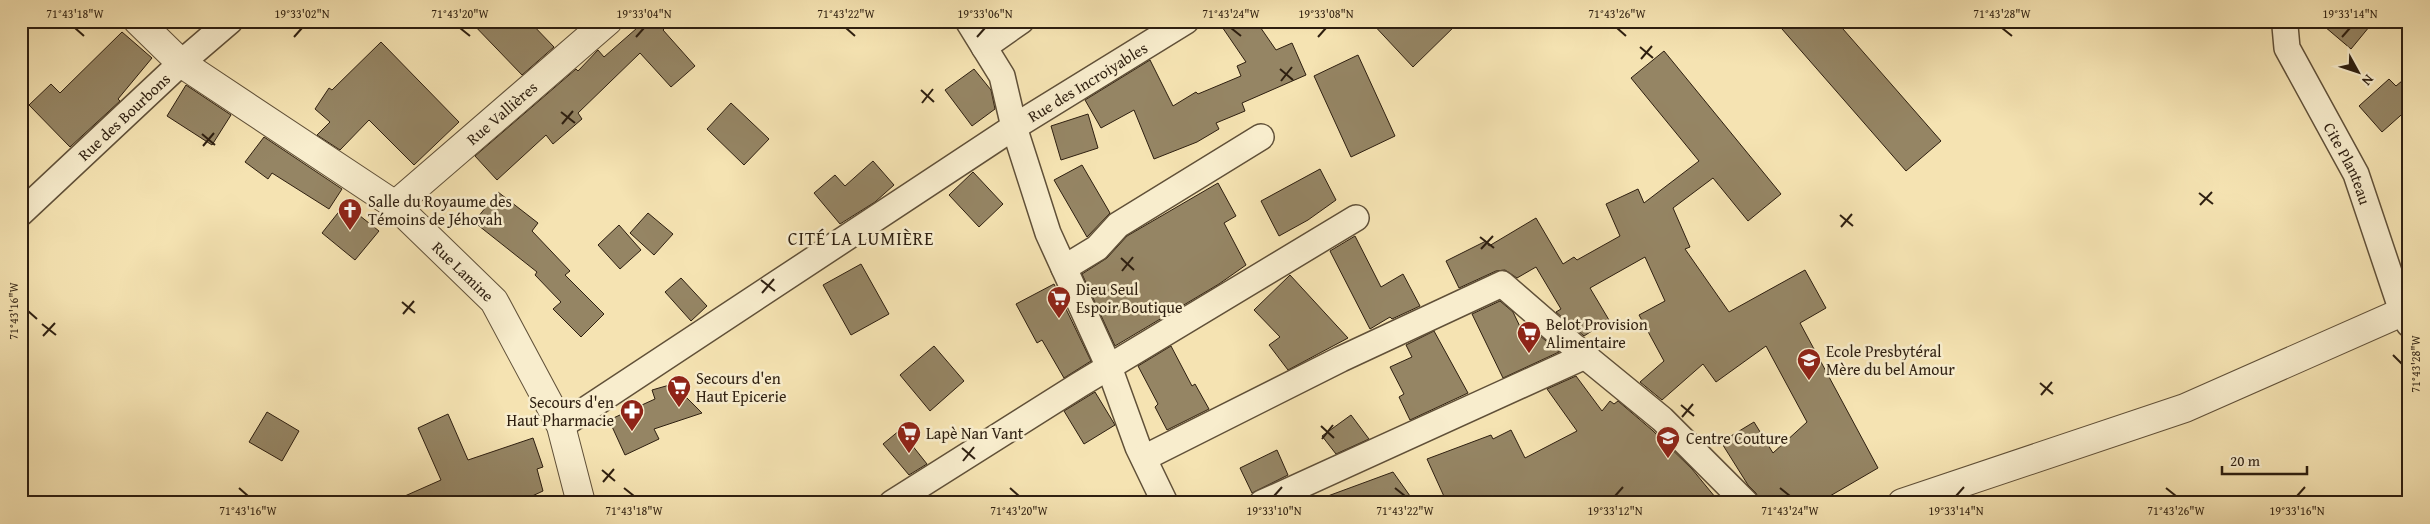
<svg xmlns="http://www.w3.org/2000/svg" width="2430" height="524" font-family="'Gentium Book Plus',serif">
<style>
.building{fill:#958564;stroke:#2e1f10}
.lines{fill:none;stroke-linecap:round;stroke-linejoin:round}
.minor-casing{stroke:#605038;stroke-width:28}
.tertiary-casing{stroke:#605038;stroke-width:30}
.minor{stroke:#f8edcd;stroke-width:25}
.tertiary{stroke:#f8edcd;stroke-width:28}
.ticks{fill:none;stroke:#2e1f10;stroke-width:2}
.labels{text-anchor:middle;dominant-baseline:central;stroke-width:5;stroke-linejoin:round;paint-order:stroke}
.street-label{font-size:16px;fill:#2e1f10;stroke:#f8edcd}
.poi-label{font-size:16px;fill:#2e1f10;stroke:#f8edcd;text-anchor:start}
.neighbourhood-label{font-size:18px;letter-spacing:1px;fill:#2e1f10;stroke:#f8edcd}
.neatline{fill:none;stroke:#2e1f10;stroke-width:2}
.ticks-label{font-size:12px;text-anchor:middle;fill:#2e1f10}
</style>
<rect width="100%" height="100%" fill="#f5e3b2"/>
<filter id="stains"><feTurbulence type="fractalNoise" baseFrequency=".004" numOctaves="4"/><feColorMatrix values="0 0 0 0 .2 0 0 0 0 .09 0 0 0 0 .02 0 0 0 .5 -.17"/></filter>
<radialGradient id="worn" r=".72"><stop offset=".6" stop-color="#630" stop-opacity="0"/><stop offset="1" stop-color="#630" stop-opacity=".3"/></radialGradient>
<g class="building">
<polygon points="470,21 529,21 554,47 522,75"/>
<polygon points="645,21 660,21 666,27 663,30 695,66 671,87 640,53 578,113 582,119 553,144 546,135 497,180 475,156 576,69 578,71 598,50 604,57"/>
<polygon points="1218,21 1256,21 1276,50 1292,43 1306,75 1242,103 1245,111 1216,123 1219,129 1197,142 1154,159 1134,110 1101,128 1085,100 1150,60 1173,106 1196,92 1198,94 1241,76 1237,66 1246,62"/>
<polygon points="1370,21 1460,21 1413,67"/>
<polygon points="1775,21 1836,21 1941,141 1906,171"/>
<polygon points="2318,21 2374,21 2351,49"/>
<polygon points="122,32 152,58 118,99 120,101 70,147 29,105 51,84 60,93"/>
<polygon points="381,42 459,122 414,165 369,120 340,150 317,135 330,122 315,109 329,88 332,90"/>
<polygon points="1664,51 1781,194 1748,221 1713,178 1673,208 1690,247 1685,249 1729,312 1805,270 1826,308 1800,323 1878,468 1818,503 1760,503 1756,493 1748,485 1721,442 1754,422 1773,453 1807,422 1766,346 1716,382 1703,364 1662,400 1640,382 1664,361 1639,315 1665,301 1645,257 1590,288 1609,320 1584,336 1556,312 1561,309 1536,267 1517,278 1505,270 1496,271 1459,288 1446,261 1486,241 1489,246 1536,218 1563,264 1574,257 1577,260 1620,236 1606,204 1638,189 1644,203 1699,161 1631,78"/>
<polygon points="1358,55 1395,136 1351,157 1314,76"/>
<polygon points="974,69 991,90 995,109 972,126 945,90"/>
<polygon points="2409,75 2409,108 2382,132 2359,106 2389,79 2396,86"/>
<polygon points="186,85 231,115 212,145 167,116"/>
<polygon points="731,103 769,139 744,165 707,129"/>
<polygon points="1088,114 1098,148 1061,160 1051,126"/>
<polygon points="264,137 342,189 329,209 272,173 268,179 245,162"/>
<polygon points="873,161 894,185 875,202 840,224 814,193 835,175 845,186"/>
<polygon points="1082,165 1110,213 1087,237 1054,180"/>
<polygon points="1320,169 1336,200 1308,220 1279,236 1261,201"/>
<polygon points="973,172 1003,204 979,227 949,195"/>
<polygon points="1218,183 1236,216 1224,223 1246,265 1219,284 1115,346 1082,274 1107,258 1127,236"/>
<polygon points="498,192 538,223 532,231 570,271 565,275 604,314 581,337 553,309 561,302 535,275 537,272 474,222"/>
<polygon points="345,204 379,231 355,260 322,233"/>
<polygon points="648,213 673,234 654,255 630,233"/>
<polygon points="619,225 641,250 620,269 598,245"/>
<polygon points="1355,236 1381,287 1403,274 1420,306 1392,319 1390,317 1370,329 1330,251"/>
<polygon points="861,264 889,314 851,335 823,285"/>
<polygon points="1290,275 1348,338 1288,370 1269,345 1280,337 1254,310"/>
<polygon points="681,278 707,306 691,321 665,292"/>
<polygon points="1054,284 1091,361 1064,378 1042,340 1037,343 1016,304"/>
<polygon points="1500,301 1513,312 1524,335 1532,329 1559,352 1503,378 1472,314"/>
<polygon points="1434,331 1468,393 1410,420 1399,397 1404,394 1390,367 1412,357 1406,345"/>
<polygon points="934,346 964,381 930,411 900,375"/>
<polygon points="1171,346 1192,386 1195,384 1209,409 1167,430 1155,407 1158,404 1138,366"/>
<polygon points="1576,376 1602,411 1610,401 1614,404 1618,401 1652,430 1692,469 1720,503 1447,503 1427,459 1491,435 1493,439 1511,430 1525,458 1577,431 1547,389"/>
<polygon points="673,384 702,413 654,429 659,439 625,455 609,420 655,399 652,390"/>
<polygon points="1095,392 1115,425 1084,444 1064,411"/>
<polygon points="267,412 299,431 282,461 249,442"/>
<polygon points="448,414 468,460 533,438 543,467 537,469 543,491 517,503 389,503 441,480 418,428"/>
<polygon points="1351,415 1369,439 1336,454 1322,436"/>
<polygon points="900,430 927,464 909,475 883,444"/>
<polygon points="1277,450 1288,475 1252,493 1240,468"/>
<polygon points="1393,472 1415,503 1317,503 1317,500"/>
</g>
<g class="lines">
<g class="minor-casing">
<g id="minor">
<polyline points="968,21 1002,76 1014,127 1048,233 1109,367 1138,447 1165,503"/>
<path id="s1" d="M2287 21 2285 26 2287 48 2356 174 2402 311 2409 324"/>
<polyline points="984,47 1021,21"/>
<path id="s2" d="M21 213 181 63 230 21"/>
<polyline points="1064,268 1097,248 1118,225 1261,137"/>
<path id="s3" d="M561 426 1014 127 1186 21"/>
<polyline points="1144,458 1341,359 1502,284 1585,356 1662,419 1746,503"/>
<polyline points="892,503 1079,385 1356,218"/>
<polyline points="1262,503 1585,356"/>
</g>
</g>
<g class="tertiary-casing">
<g id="tertiary">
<path id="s4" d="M138 21 181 63 395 205 494 301 561 426 581 503"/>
<path id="s5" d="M395 205 608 21"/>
<polyline points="1902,503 2185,408 2409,309"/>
</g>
</g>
<use href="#minor" class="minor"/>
<use href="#tertiary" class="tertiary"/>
</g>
<path class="ticks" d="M75 28 84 36M460 28 470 36M846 28 855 36M1231 28 1241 36M1617 28 1626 36M2002 28 2012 36M294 37 302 28M636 37 644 28M977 37 985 28M1318 37 1326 28M2342 37 2350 28M1640 47 1653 58M1641 59 1652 46M1280 69 1293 80M1281 81 1292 67M921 90 934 102M922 103 933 89M561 112 575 123M562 124 573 111M202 134 215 145M203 146 214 133M2199 193 2213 204M2200 205 2212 192M1840 215 1853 226M1841 227 1852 214M1480 237 1494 248M1481 249 1493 236M1121 258 1134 270M1122 271 1133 257M761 280 775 291M762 293 774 279M402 302 415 313M28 311 37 319M403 314 414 301M42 324 56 335M43 336 55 323M2393 355 2402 364M2040 383 2053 394M2041 395 2052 382M1681 405 1694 416M1682 417 1693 404M1321 426 1334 438M1322 439 1333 425M962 448 975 459M963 461 974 447M602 470 615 481M603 482 614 469M239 488 248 496M624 488 634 496M1010 488 1019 496M1395 488 1405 496M1780 488 1790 496M2166 488 2176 496M1274 496 1282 487M1615 496 1623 487M1956 496 1964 487M2297 496 2305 487"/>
<defs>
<g id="church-pin" transform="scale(1.25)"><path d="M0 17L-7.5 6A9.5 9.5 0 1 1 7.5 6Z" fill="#8f2418" stroke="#f8edcd"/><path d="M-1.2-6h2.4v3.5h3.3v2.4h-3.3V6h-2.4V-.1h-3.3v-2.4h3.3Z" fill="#fff"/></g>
<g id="supermarket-pin" transform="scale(1.25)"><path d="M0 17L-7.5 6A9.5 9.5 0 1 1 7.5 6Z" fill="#8f2418" stroke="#f8edcd"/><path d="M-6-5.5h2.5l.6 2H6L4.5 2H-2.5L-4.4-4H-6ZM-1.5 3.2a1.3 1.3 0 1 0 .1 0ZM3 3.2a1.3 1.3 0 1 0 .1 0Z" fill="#fff"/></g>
<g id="school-pin" transform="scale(1.25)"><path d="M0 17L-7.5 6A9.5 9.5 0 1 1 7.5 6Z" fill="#8f2418" stroke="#f8edcd"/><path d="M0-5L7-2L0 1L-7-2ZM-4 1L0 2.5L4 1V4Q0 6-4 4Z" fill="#fff"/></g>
<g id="pharmacy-pin" transform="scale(1.25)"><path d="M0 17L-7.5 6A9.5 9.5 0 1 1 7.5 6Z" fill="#8f2418" stroke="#f8edcd"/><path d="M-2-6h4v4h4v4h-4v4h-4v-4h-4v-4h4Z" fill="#fff"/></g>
<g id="university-pin" transform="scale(1.25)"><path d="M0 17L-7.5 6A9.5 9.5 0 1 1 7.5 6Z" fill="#8f2418" stroke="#f8edcd"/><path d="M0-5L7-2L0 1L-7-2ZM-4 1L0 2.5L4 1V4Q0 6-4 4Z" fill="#fff"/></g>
</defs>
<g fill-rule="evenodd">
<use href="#church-pin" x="350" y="210"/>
<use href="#supermarket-pin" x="1059" y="298"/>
<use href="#supermarket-pin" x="1529" y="333"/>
<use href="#school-pin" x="1809" y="360"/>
<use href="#supermarket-pin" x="679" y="387"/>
<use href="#pharmacy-pin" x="632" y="411"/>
<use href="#supermarket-pin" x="909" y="433"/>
<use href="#university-pin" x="1668" y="438"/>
</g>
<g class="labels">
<g class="street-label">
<text stroke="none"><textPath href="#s3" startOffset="629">Rue des Incroiyables</textPath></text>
<text stroke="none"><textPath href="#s5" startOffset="141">Rue Vallières</textPath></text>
<text stroke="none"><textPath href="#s2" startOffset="141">Rue des Bourbons</textPath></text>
<text stroke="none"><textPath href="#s1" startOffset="158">Cite Planteau</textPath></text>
<text stroke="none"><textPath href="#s4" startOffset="412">Rue Lamine</textPath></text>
</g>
<g class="poi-label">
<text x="368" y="201">Salle du Royaume des<tspan x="368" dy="18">Témoins de Jéhovah</tspan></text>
<text x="1076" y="289">Dieu Seul<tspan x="1076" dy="18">Espoir Boutique</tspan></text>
<text x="1546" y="324">Belot Provision<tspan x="1546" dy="18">Alimentaire</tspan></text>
<text x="1826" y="351">Ecole Presbytéral<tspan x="1826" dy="18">Mère du bel Amour</tspan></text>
<text x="696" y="378">Secours d'en<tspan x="696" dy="18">Haut Epicerie</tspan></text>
<text x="614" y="402" text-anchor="end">Secours d'en<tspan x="614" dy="18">Haut Pharmacie</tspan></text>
<text x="926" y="433">Lapè Nan Vant</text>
<text x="1686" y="438">Centre Couture</text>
</g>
<g class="neighbourhood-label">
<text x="861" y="238">CITÉ LA LUMIÈRE</text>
</g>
</g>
<rect width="2430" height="524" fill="none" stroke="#f5e3b2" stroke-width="55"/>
<g transform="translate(2358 72) rotate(130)" stroke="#f8edcd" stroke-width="4" paint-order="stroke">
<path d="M0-4L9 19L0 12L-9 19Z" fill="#2e1f10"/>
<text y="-8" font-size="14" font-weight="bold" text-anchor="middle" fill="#2e1f10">N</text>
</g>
<path d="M2222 466v8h85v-8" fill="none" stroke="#2e1f10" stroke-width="2.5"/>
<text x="2230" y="466" font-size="15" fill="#2e1f10" stroke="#f8edcd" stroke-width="4" paint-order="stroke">20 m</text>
<rect x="28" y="28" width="2374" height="468" class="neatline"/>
<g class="ticks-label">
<text x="75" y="18">71°43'18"W</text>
<text x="302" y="18">19°33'02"N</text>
<text x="460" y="18">71°43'20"W</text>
<text x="644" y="18">19°33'04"N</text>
<text x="846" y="18">71°43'22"W</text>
<text x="985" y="18">19°33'06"N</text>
<text x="1231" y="18">71°43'24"W</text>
<text x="1326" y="18">19°33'08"N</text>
<text x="1617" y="18">71°43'26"W</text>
<text x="2002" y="18">71°43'28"W</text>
<text x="2350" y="18">19°33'14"N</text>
<text transform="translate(14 311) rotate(-90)" y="4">71°43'16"W</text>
<text transform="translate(2416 364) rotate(-90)" y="4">71°43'28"W</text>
<text x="248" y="515">71°43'16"W</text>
<text x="634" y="515">71°43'18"W</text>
<text x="1019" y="515">71°43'20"W</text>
<text x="1274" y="515">19°33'10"N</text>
<text x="1405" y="515">71°43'22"W</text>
<text x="1615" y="515">19°33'12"N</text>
<text x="1790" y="515">71°43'24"W</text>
<text x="1956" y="515">19°33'14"N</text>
<text x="2176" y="515">71°43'26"W</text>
<text x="2297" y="515">19°33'16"N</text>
</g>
<rect width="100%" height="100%" filter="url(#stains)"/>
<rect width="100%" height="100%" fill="url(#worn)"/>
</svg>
